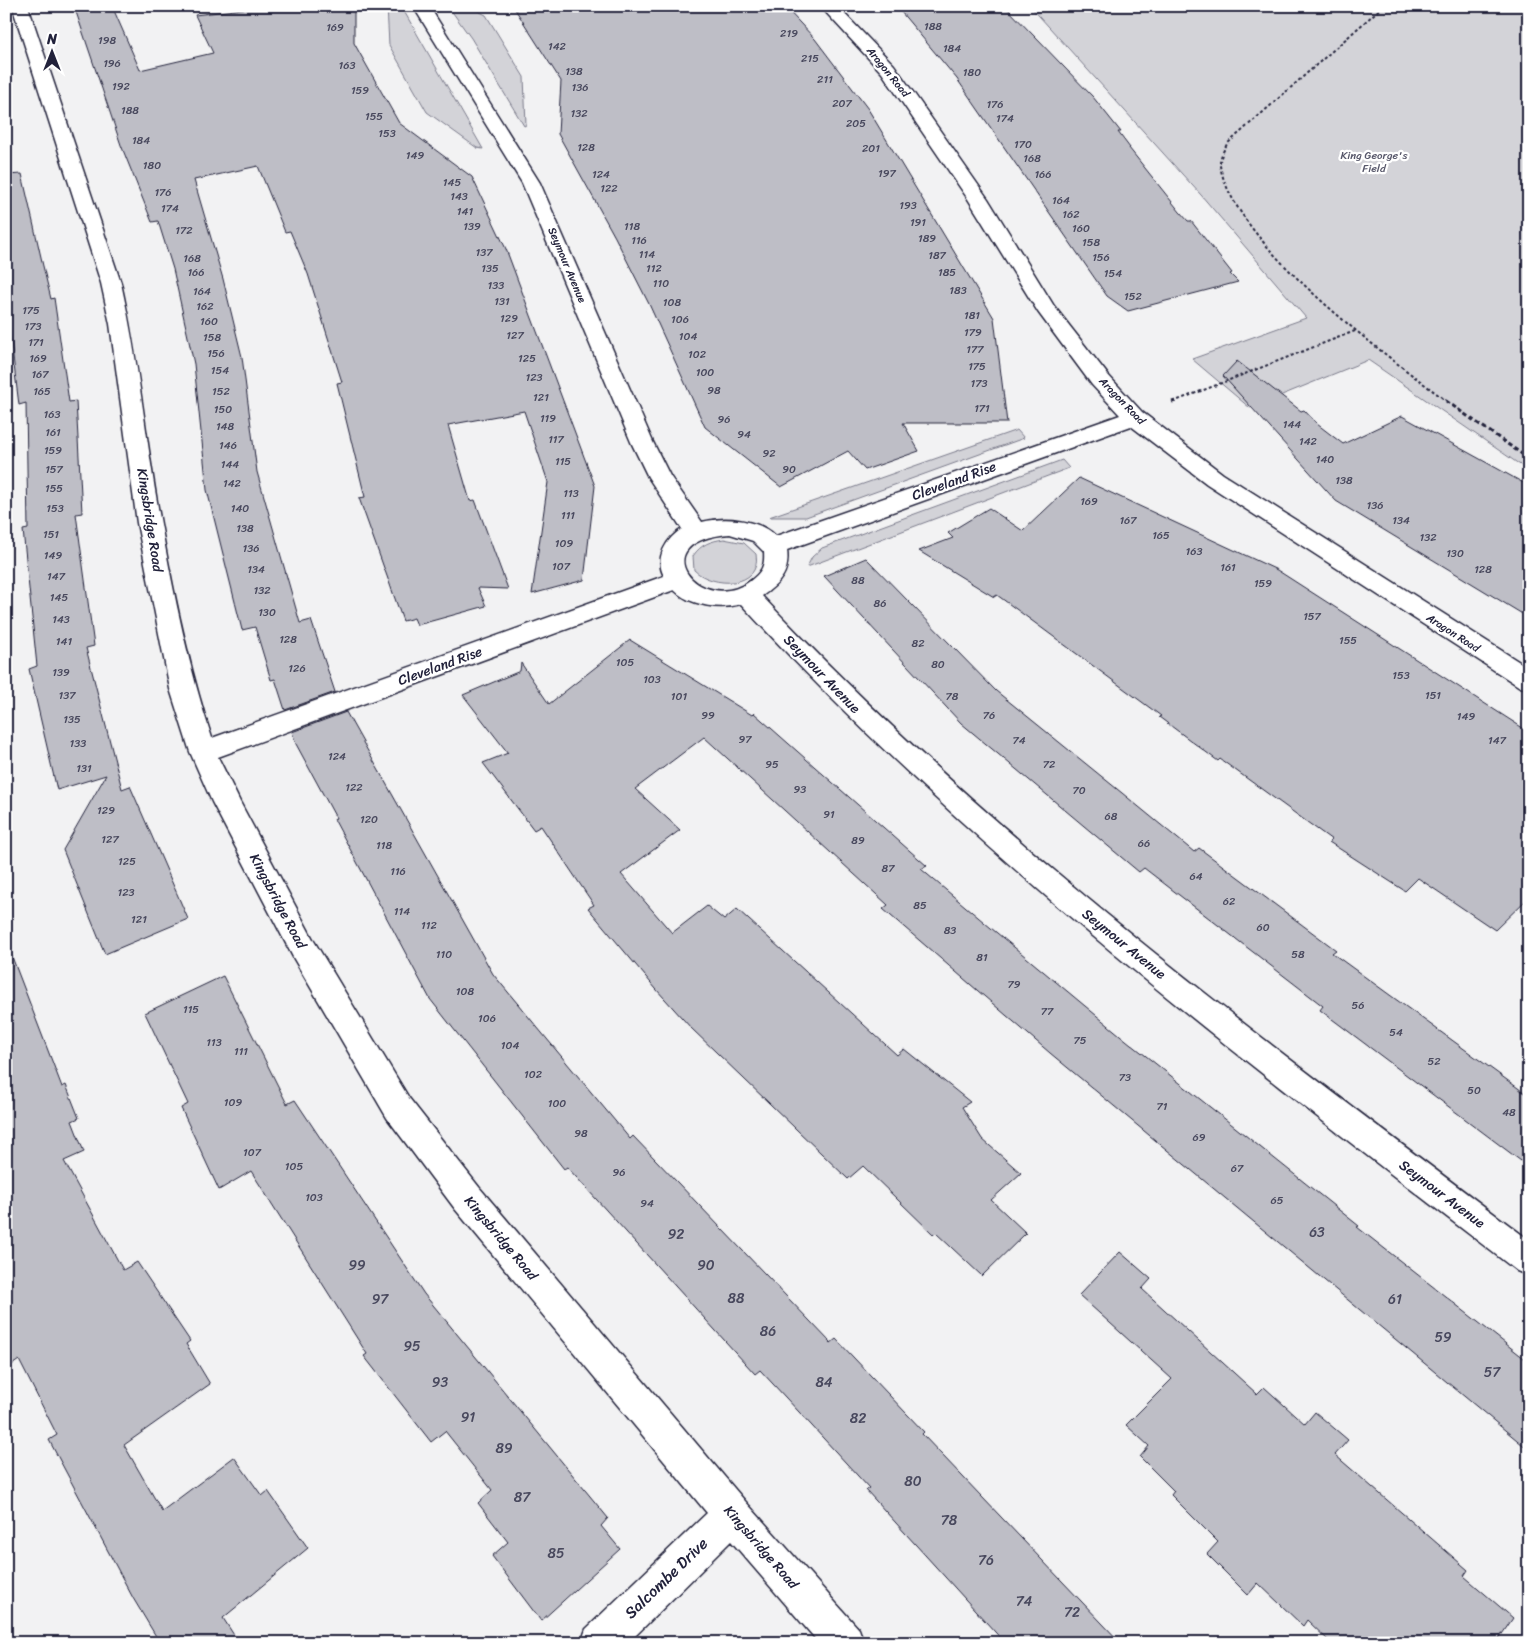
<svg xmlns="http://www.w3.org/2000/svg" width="1535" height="1649" font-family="Sriracha,sans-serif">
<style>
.green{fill:#d3d3d8;stroke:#7a7a8a}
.building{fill:#bebec6;stroke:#22223b}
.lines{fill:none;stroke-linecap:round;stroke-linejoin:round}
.street-casing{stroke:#22223b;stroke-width:3}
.path-far1{stroke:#22223b;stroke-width:2;stroke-dasharray:3 2.5;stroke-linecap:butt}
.path{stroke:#22223b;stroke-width:3;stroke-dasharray:4.5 3;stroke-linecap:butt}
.street{fill:#fff;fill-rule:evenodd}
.labels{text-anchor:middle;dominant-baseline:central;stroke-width:4.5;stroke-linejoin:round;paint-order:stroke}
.number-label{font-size:11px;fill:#49495e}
.far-street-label{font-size:11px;fill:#22223b;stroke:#fff}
.far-park-label{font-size:11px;fill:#57576a;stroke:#fff}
.street-label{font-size:14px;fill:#22223b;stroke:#fff}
.near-number-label{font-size:14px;fill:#49495e}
.near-street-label{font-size:16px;fill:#22223b;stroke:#fff}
</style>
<rect width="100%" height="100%" fill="#f2f2f3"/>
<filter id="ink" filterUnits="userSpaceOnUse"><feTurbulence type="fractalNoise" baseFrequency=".02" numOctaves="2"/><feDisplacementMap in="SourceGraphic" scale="10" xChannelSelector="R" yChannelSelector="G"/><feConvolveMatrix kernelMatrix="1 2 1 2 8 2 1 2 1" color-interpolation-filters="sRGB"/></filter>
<g filter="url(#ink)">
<g class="green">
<polygon points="387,6 401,6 483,149 477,148 427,112 389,45"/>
<polygon points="448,6 468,6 486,15 524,77 526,125 524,126 471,38"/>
<polygon points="1030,6 1529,6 1529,471 1368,360 1250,408 1192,359 1306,318 1201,195"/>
<polygon points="1017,430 1024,438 806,517 769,517"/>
<polygon points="1062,460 1069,468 807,567 812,557 822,548"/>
<path d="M724 539 744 543 756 554C762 589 712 588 694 570L693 556C701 544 711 541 724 539Z"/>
</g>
<g class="building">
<polygon points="74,6 112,6 140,70 213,53 195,15 266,6 354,6 354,43 399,123 472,177 506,249 595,486 584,580 532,594 548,482 524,411 448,425 470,501 475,500 508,589 478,588 486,606 417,625 414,618 403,621 359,498 365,497 337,383 342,382 308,274 290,231 285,232 258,166 194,180 223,279 242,357 257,472 300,623 311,620 335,692 285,710 275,679 271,680 255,627 242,630 207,490 194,364 173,269 158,221 152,222 121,145"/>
<polygon points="513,6 784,6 815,39 868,109 994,318 1007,423 903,423 919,451 865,470 848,451 781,487 705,427 649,304 615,237 558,134 561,81"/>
<polygon points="896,6 1005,6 1093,97 1121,132 1118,132 1130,148 1129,148 1180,212 1188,221 1191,221 1232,273 1230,274 1238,282 1128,311 1107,296 957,79"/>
<polygon points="22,174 43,266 51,299 54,298 69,402 76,401 82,513 76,514 94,646 86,648 122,789 130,786 188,919 105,954 63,850 106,775 57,790 29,669 37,666 23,530 28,529 26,403 19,405 6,301 6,175"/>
<polygon points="1237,361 1301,411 1304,410 1317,424 1343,444 1402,416 1529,486 1529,618 1336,501 1223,376"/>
<polygon points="1079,478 1277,570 1529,732 1529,897 1495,930 1418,878 1405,891 1329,842 1332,840 1220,759 1218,761 1159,717 1161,716 997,595 994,597 919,551 953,538 948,533 989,508 1023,531"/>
<polygon points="866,558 996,691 1122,793 1194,852 1199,848 1336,950 1332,953 1529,1096 1529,1167 1320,1010 1323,1006 1144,868 1139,872 961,723 824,576"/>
<polygon points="630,640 752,715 754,713 927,866 921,869 991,928 1126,1040 1359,1226 1357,1227 1529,1362 1529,1450 1050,1053 883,909 888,905 704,737 635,789 680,830 621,874 672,933 707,906 724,920 737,909 897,1055 904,1049 970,1102 962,1107 982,1139 1021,1173 991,1200 1026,1233 982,1276 936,1233 934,1235 863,1166 848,1179 691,1028 656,989 588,908 594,905 541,826 534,830 483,763 508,753 463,695 520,671 521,663 549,704"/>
<polygon points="346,712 493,974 630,1139 633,1136 831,1343 836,1339 924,1432 922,1434 1121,1643 1005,1643 866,1490 869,1488 812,1426 760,1370 755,1374 567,1167 564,1169 430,999 334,819 336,818 296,744 292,732"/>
<polygon points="9,949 62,1087 66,1085 79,1118 72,1121 84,1152 64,1161 123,1270 137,1262 190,1341 186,1344 210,1384 124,1445 162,1511 234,1457 262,1496 268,1491 308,1548 223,1618 239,1643 160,1643 133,1598 49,1440 57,1435 19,1360 6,1369 6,950"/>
<polygon points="223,976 287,1104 295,1100 424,1294 608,1518 601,1526 620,1549 541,1621 492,1556 508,1542 478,1503 492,1490 445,1431 431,1442 364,1356 367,1354 251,1171 219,1190 181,1108 188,1104 145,1013"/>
<polygon points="1120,1252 1151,1279 1142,1289 1257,1394 1264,1387 1305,1424 1315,1412 1348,1440 1335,1455 1468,1570 1464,1576 1513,1618 1496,1643 1331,1643 1307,1620 1303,1626 1258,1583 1248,1595 1207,1554 1218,1542 1171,1495 1174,1491 1140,1457 1149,1446 1126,1425 1172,1379 1079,1295"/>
</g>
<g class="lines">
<g class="street-casing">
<path id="street" d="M12 6H28L121 283C139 362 146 444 161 524 174 596 189 669 212 738L664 576C654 558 667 538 682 529L648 477 631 442 522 183 413 6H429L540 183 653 442 670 476 702 522C725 516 758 519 776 536L1120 415 1092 385 1038 312 968 199 882 73 820 6H837L894 65 988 199 1054 306 1108 375 1142 412 1223 474 1529 668V689L1520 687 1207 484 1131 426 787 550C790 573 780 583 762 596 991 840 1262 1039 1529 1240V1276L1517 1271C1247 1063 972 856 741 604 720 610 690 606 674 590L218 757 240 802 314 941 409 1098 479 1187 745 1501 859 1629 864 1643H819L731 1541 628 1643H581L586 1629 707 1513 455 1209 387 1118 294 959 212 802 190 752 170 689 137 523 110 324 101 283ZM730 534 753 541 764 552C765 566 762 572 750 581 701 617 639 541 730 534Z"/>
</g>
<g class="path-far1">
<path d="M1383 6 1227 144C1224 150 1219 158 1220 166 1236 246 1383 353 1448 402"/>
<polyline points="1173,402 1355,331"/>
</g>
<g class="path">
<polyline points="1446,401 1529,459"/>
<polyline points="1172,402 1176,401"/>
</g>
<use href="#street" class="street"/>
</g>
</g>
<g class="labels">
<g class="number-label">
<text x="933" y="26">188</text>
<text x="335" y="27">169</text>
<text x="789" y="33">219</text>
<text x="107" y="40">198</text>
<text x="557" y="46">142</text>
<text x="952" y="48">184</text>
<text x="810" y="58">215</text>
<text x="112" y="63">196</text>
<text x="347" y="65">163</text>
<text x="574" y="71">138</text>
<text x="972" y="72">180</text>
<text x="825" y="79">211</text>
<text x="121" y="86">192</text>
<text x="580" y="87">136</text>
<text x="360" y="90">159</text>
<text x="842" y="103">207</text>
<text x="995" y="104">176</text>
<text x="130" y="110">188</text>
<text x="579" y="113">132</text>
<text x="374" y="116">155</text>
<text x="1005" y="118">174</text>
<text x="856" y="123">205</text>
<text x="387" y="133">153</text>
<text x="141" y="140">184</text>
<text x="1023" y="144">170</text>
<text x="586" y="147">128</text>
<text x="871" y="148">201</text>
<text x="415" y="155">149</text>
<text x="1032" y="158">168</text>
<text x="152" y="165">180</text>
<text x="887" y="173">197</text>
<text x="601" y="174">124</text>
<text x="1043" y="174">166</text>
<text x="452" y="182">145</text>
<text x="609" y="188">122</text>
<text x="163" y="192">176</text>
<text x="459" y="196">143</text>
<text x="1061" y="200">164</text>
<text x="908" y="205">193</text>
<text x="170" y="208">174</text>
<text x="465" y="211">141</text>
<text x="1071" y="214">162</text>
<text x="918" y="222">191</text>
<text x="472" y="226">139</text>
<text x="632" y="226">118</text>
<text x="1081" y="228">160</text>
<text x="184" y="230">172</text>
<text x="927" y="238">189</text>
<text x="639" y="240">116</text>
<text x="1091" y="242">158</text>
<text x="484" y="252">137</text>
<text x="647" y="254">114</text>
<text x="937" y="255">187</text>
<text x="1101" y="257">156</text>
<text x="192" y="258">168</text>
<text x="490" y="268">135</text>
<text x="654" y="268">112</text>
<text x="196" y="272">166</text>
<text x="947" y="272">185</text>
<text x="1113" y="273">154</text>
<text x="661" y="283">110</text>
<text x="496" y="285">133</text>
<text x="958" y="290">183</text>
<text x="202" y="291">164</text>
<text x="1133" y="296">152</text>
<text x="502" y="301">131</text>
<text x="672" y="302">108</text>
<text x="205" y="306">162</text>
<text x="31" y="310">175</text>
<text x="972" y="315">181</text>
<text x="509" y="318">129</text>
<text x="680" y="319">106</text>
<text x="209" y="321">160</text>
<text x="33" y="326">173</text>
<text x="973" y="332">179</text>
<text x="515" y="335">127</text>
<text x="688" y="336">104</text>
<text x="212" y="337">158</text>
<text x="36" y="342">171</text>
<text x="975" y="349">177</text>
<text x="216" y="353">156</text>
<text x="697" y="354">102</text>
<text x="38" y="358">169</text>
<text x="527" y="358">125</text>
<text x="977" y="366">175</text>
<text x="220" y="370">154</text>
<text x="705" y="372">100</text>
<text x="40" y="374">167</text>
<text x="534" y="377">123</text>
<text x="979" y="383">173</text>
<text x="714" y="390">98</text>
<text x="42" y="391">165</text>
<text x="221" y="391">152</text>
<text x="541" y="397">121</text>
<text x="982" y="408">171</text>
<text x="223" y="409">150</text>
<text x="52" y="414">163</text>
<text x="548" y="418">119</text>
<text x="724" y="419">96</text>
<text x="1292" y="424">144</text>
<text x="225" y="426">148</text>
<text x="53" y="432">161</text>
<text x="744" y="434">94</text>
<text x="556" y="439">117</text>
<text x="1308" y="441">142</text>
<text x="228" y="445">146</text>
<text x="53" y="450">159</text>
<text x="769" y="453">92</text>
<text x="1325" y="459">140</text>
<text x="563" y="461">115</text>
<text x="230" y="464">144</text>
<text x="54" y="469">157</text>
<text x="789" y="469">90</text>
<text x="1344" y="480">138</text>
<text x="232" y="483">142</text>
<text x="54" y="488">155</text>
<text x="571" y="493">113</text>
<text x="1089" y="501">169</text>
<text x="1375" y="505">136</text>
<text x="55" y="508">153</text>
<text x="240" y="508">140</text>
<text x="568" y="515">111</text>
<text x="1128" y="520">167</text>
<text x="1401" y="520">134</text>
<text x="245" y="528">138</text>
<text x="51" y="534">151</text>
<text x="1161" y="535">165</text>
<text x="1428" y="537">132</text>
<text x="564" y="543">109</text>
<text x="251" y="548">136</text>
<text x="1194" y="551">163</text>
<text x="1455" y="553">130</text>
<text x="53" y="555">149</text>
<text x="561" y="566">107</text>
<text x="1228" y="567">161</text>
<text x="256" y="569">134</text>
<text x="1483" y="569">128</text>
<text x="56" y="576">147</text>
<text x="858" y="580">88</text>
<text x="1263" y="583">159</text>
<text x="262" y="590">132</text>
<text x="59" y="597">145</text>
<text x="880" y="603">86</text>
<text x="267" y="612">130</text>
<text x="1312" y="616">157</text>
<text x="61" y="619">143</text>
<text x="288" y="639">128</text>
<text x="1348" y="640">155</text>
<text x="64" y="641">141</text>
<text x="918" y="643">82</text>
<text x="625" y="662">105</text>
<text x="938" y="664">80</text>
<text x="297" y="668">126</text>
<text x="61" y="672">139</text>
<text x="1401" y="675">153</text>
<text x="652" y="679">103</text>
<text x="67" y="695">137</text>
<text x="1433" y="695">151</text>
<text x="679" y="696">101</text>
<text x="952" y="696">78</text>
<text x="708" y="715">99</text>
<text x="989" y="715">76</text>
<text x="1466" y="716">149</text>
<text x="72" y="719">135</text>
<text x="745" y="739">97</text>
<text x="1019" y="740">74</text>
<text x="1497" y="740">147</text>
<text x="78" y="743">133</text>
<text x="337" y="756">124</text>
<text x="772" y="764">95</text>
<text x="1049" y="764">72</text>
<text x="84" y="768">131</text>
<text x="354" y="787">122</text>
<text x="800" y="789">93</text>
<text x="1079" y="790">70</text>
<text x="106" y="810">129</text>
<text x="829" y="814">91</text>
<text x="1111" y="816">68</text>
<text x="369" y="819">120</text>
<text x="110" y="839">127</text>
<text x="858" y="840">89</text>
<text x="1144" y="843">66</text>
<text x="384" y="845">118</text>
<text x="127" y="861">125</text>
<text x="888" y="868">87</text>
<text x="398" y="871">116</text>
<text x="1196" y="876">64</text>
<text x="126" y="892">123</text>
<text x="1229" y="901">62</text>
<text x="920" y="905">85</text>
<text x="402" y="911">114</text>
<text x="139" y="919">121</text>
<text x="429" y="925">112</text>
<text x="1263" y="927">60</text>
<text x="950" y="930">83</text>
<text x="444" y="954">110</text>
<text x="1298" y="954">58</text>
<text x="982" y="957">81</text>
<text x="1014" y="984">79</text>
<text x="465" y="991">108</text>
<text x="1358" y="1005">56</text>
<text x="191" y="1009">115</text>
<text x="1047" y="1011">77</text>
<text x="487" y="1018">106</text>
<text x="1396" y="1032">54</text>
<text x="1080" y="1040">75</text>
<text x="214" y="1042">113</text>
<text x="510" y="1045">104</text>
<text x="241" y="1051">111</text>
<text x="1434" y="1061">52</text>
<text x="533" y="1074">102</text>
<text x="1125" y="1077">73</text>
<text x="1474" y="1090">50</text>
<text x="233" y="1102">109</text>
<text x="557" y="1103">100</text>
<text x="1162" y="1106">71</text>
<text x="1509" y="1112">48</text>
<text x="581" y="1133">98</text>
<text x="1199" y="1137">69</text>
<text x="252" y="1152">107</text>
<text x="294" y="1166">105</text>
<text x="1237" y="1168">67</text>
<text x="619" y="1172">96</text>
<text x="314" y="1197">103</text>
<text x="1277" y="1200">65</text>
<text x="647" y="1203">94</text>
</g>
<g class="far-street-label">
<text transform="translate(888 72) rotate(51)">Aragon Road</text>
<text transform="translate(567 265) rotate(67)">Seymour Avenue</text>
<text transform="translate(1122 401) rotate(46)">Aragon Road</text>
<text transform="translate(1453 633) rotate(33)">Aragon Road</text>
</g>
<g class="far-park-label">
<text x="1374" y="155">King George's<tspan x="1374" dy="13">Field</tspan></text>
</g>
<g class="street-label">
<text transform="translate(954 481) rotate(-20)">Cleveland Rise</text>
<text transform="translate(150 520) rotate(81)">Kingsbridge Road</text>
<text transform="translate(440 666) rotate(-20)">Cleveland Rise</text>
<text transform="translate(822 674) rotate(46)">Seymour Avenue</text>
<text transform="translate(278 901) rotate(62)">Kingsbridge Road</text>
<text transform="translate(1124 944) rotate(39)">Seymour Avenue</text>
<text transform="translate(1442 1194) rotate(37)">Seymour Avenue</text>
<text transform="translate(501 1238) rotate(50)">Kingsbridge Road</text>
<text transform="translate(761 1547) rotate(49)">Kingsbridge Road</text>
</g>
<g class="near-number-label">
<text x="1317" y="1232">63</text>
<text x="676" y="1234">92</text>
<text x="357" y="1265">99</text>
<text x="706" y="1265">90</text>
<text x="736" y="1298">88</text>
<text x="380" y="1299">97</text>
<text x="1395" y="1299">61</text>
<text x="768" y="1331">86</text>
<text x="1443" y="1337">59</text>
<text x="412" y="1346">95</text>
<text x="1492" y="1372">57</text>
<text x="440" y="1382">93</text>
<text x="824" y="1382">84</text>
<text x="468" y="1417">91</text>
<text x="858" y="1418">82</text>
<text x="504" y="1448">89</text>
<text x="913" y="1481">80</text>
<text x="522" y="1497">87</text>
<text x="949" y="1520">78</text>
<text x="556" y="1553">85</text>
<text x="986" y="1560">76</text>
<text x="1024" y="1601">74</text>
<text x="1072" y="1612">72</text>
</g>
<g class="near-street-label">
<text transform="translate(666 1578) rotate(-44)">Salcombe Drive</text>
</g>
</g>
<rect width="1535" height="1649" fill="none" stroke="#fff" stroke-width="25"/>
<rect x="12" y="12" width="1510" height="1624" fill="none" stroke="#22223b" stroke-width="2" filter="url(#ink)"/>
<g transform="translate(52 52)" stroke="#ffffff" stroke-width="4" paint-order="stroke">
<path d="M0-4L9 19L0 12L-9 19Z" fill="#22223b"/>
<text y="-8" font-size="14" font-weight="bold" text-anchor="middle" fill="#22223b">N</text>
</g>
</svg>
